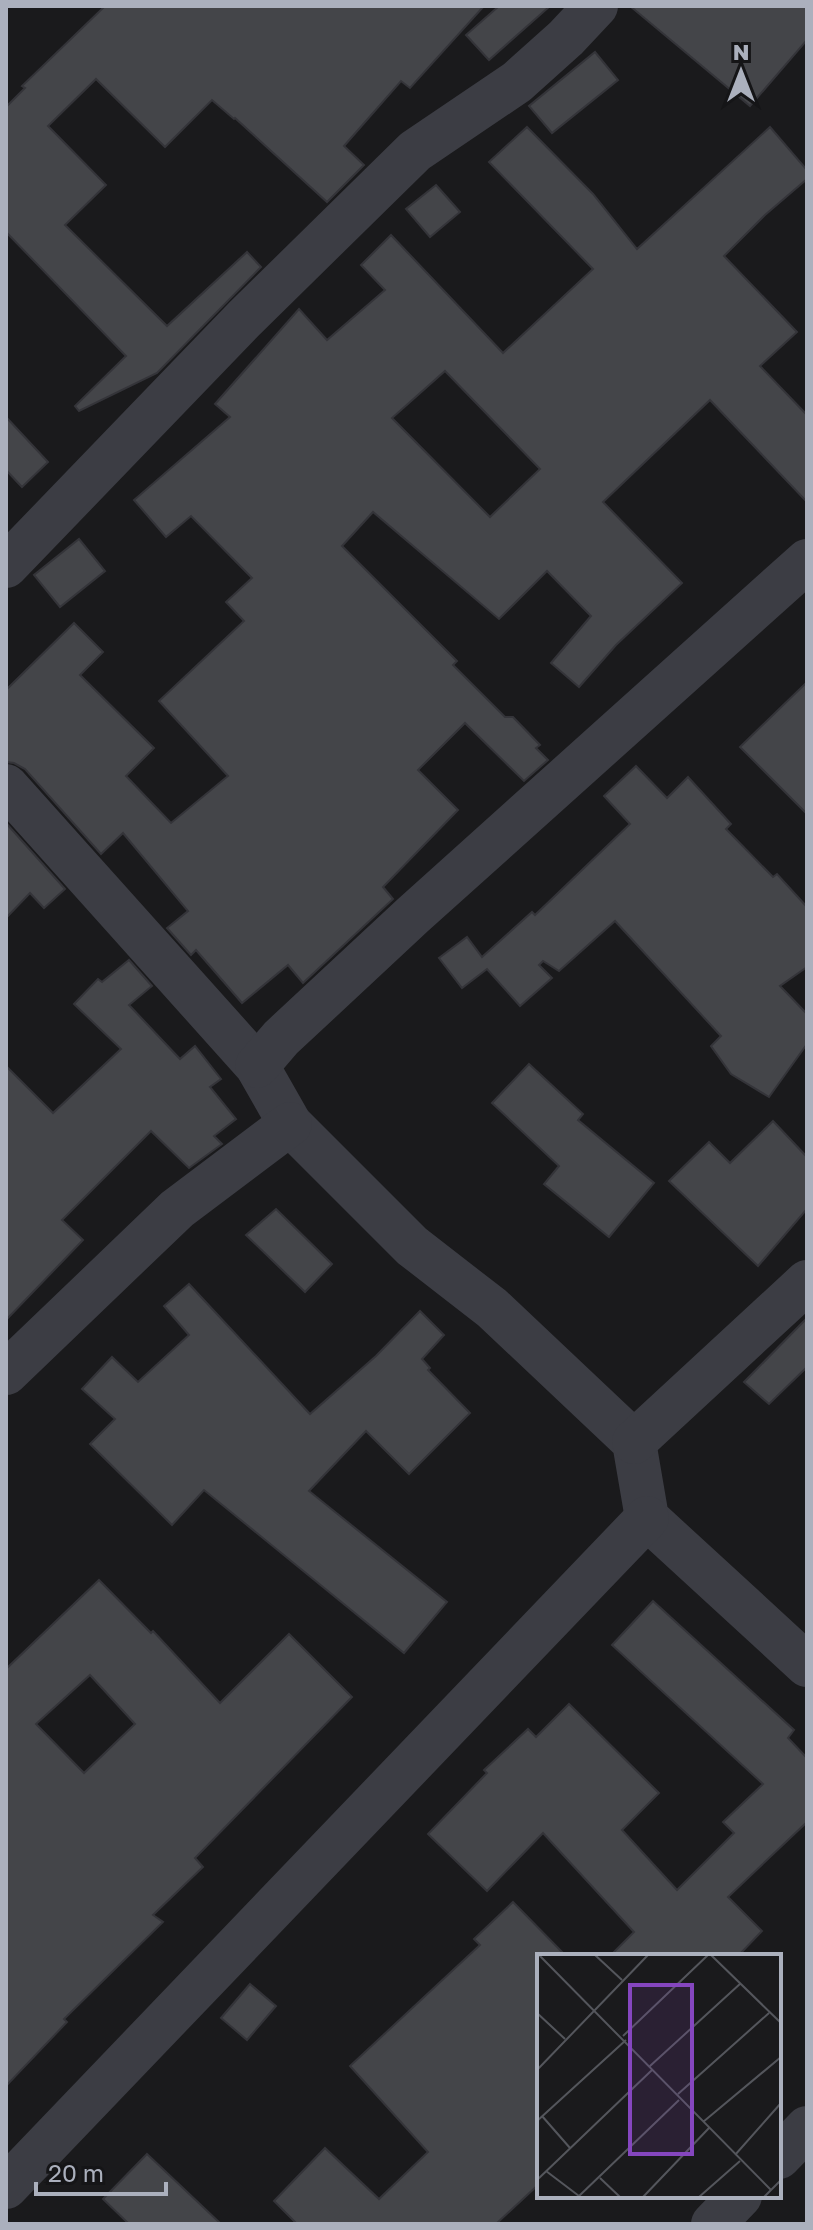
<svg xmlns="http://www.w3.org/2000/svg" width="813" height="2230" font-family="'Golos Text',sans-serif">
<style>
.building{fill:#444549;stroke:#343439;stroke-width:2;fill-rule:evenodd}
.lines{fill:none;stroke-linecap:round;stroke-linejoin:round}
.minor{stroke:#3c3d44;stroke-width:44}
.inset-road{fill:none;stroke:#54565c;stroke-width:2}
.view{fill:#8546bf;fill-opacity:0.15;stroke:#8546bf;stroke-width:4}
.inset-edge{fill:none;stroke:#abb0bd;stroke-width:4}
</style>
<rect width="100%" height="100%" fill="#1a1a1c"/>
<g class="building">
<polygon points="105,6 484,6 410,88 401,81 344,146 364,165 327,202 235,118 234,119 212,100 165,147 96,79 48,126 106,185 65,225 167,326 247,252 261,267 157,373 79,411 75,406 126,356 6,232 6,107 25,88 22,86"/>
<polygon points="499,6 550,6 489,60 466,35"/>
<polygon points="630,6 807,6 807,40 750,106"/>
<polygon points="595,52 618,80 552,133 529,106"/>
<path d="M527 127 593 194 637 249 770 127 807 170V179L765 215 724 256 797 332 760 366 807 415V502L710 400 603 502 682 583 616 645 579 687 551 663 591 616 547 571 499 619 373 512 342 546 457 661 453 665 505 717H513L540 745 536 748 548 760 524 781 465 723 418 770 458 810 383 887 393 899 303 983 288 965 242 1003 196 950 191 955 167 928 188 911 123 833 101 854 25 769 14 763 6 762V690L74 623 103 652 80 675 154 748 126 776 171 823 228 776 159 701 244 621 226 602 252 578 191 516 166 537 134 500 230 417 215 404 299 309 327 340 385 290 361 265 391 235 503 353 593 269 489 162ZM445 371 540 469 490 517 392 418Z"/>
<polygon points="436,185 460,212 430,237 406,209"/>
<polygon points="6,417 48,462 22,487 6,470"/>
<polygon points="79,539 105,571 60,607 34,575"/>
<polygon points="807,682 807,814 740,747"/>
<polygon points="636,766 667,798 688,777 731,824 726,829 773,877 777,874 807,907 807,967 780,986 807,1014 807,1044 769,1097 731,1074 711,1046 721,1036 615,921 559,971 543,961 539,965 552,978 520,1006 487,969 462,988 439,958 467,937 482,957 532,912 535,915 630,824 604,796"/>
<polygon points="6,823 65,889 44,908 30,893 6,918"/>
<polygon points="129,960 152,986 129,1005 180,1059 195,1046 221,1079 210,1087 236,1119 214,1136 222,1144 189,1168 151,1131 62,1220 83,1240 6,1320 6,1066 53,1113 121,1049 74,1004 98,979 102,982"/>
<polygon points="529,1064 583,1114 578,1120 654,1183 609,1237 544,1184 559,1166 492,1103"/>
<polygon points="773,1121 807,1157 807,1209 758,1266 669,1181 709,1142 730,1163"/>
<polygon points="276,1209 332,1264 305,1292 246,1235"/>
<polygon points="189,1284 310,1414 376,1356 420,1311 444,1335 422,1359 430,1368 428,1370 470,1413 409,1474 366,1431 309,1491 447,1602 404,1653 204,1490 172,1525 90,1444 115,1419 82,1389 112,1357 138,1382 189,1335 164,1306"/>
<polygon points="807,1318 807,1367 769,1404 744,1382"/>
<path d="M99 1580 151 1633 153 1631 220 1703 289 1634 352 1697 195 1858 203 1867 153 1915 163 1922 64 2019 67 2022 6 2086V1669ZM90 1675 135 1724 84 1773 36 1724Z"/>
<polygon points="653,1601 794,1730 788,1738 807,1758 807,1822 728,1897 762,1931 738,1956 610,1956 634,1932 543,1833 487,1891 428,1834 487,1773 484,1770 528,1729 536,1737 569,1704 659,1793 622,1830 677,1890 734,1833 723,1822 763,1784 612,1645"/>
<polygon points="513,1902 566,1956 539,1956 539,2184 496,2224 297,2224 274,2201 325,2148 379,2199 428,2152 350,2066 480,1945 474,1939"/>
<polygon points="250,1984 276,2006 247,2040 221,2018"/>
<polygon points="147,2154 221,2224 129,2224 103,2199"/>
</g>
<g class="lines">
<g class="minor">
<polyline points="6,566 244,319 415,151 517,82 566,38 596,6"/>
<polyline points="6,786 257,1066 290,1124 412,1246 492,1308 634,1442 647,1518 807,1665"/>
<polyline points="257,1066 281,1038 413,915 807,561"/>
<polyline points="6,1373 177,1209 290,1124"/>
<polyline points="634,1442 807,1282"/>
<polyline points="779,2157 807,2128"/>
<polyline points="6,2187 647,1518"/>
<polyline points="713,2224 740,2196"/>
</g>
</g>
<g transform="translate(537 1954)">
<rect width="244" height="244" fill="#1a1a1c"/>
<path class="inset-road" d="M2 1 234 236M58 1 85 26M174 1 244 69M0 59 28 85M86 82 171 1M113 112 204 29M0 116 111 1M141 140 232 59M5 162 33 194M0 167 89 86M166 168 244 103M198 201 244 149M9 217 42 242M63 224 83 243M0 226 115 116M41 243 142 146M106 243 172 174M162 243 203 207M227 243 244 226"/>
<path class="view" d="M93 31H155V200H93Z"/>
<rect width="244" height="244" class="inset-edge"/>
</g>
<rect width="813" height="2230" fill="none" stroke="#abb0bd" stroke-width="16"/>
<g transform="translate(741 72)" stroke="#151517" stroke-width="6" paint-order="stroke">
<path d="M0-6L14 30L0 20L-14 30Z" fill="#abb0bd"/>
<text y="-12" font-size="22" font-weight="bold" text-anchor="middle" fill="#abb0bd">N</text>
</g>
<path d="M36 2182v12h130v-12" fill="none" stroke="#abb0bd" stroke-width="4"/>
<text x="48" y="2182" font-size="24" fill="#abb0bd" stroke="#151517" stroke-width="6" paint-order="stroke">20 m</text>
</svg>
